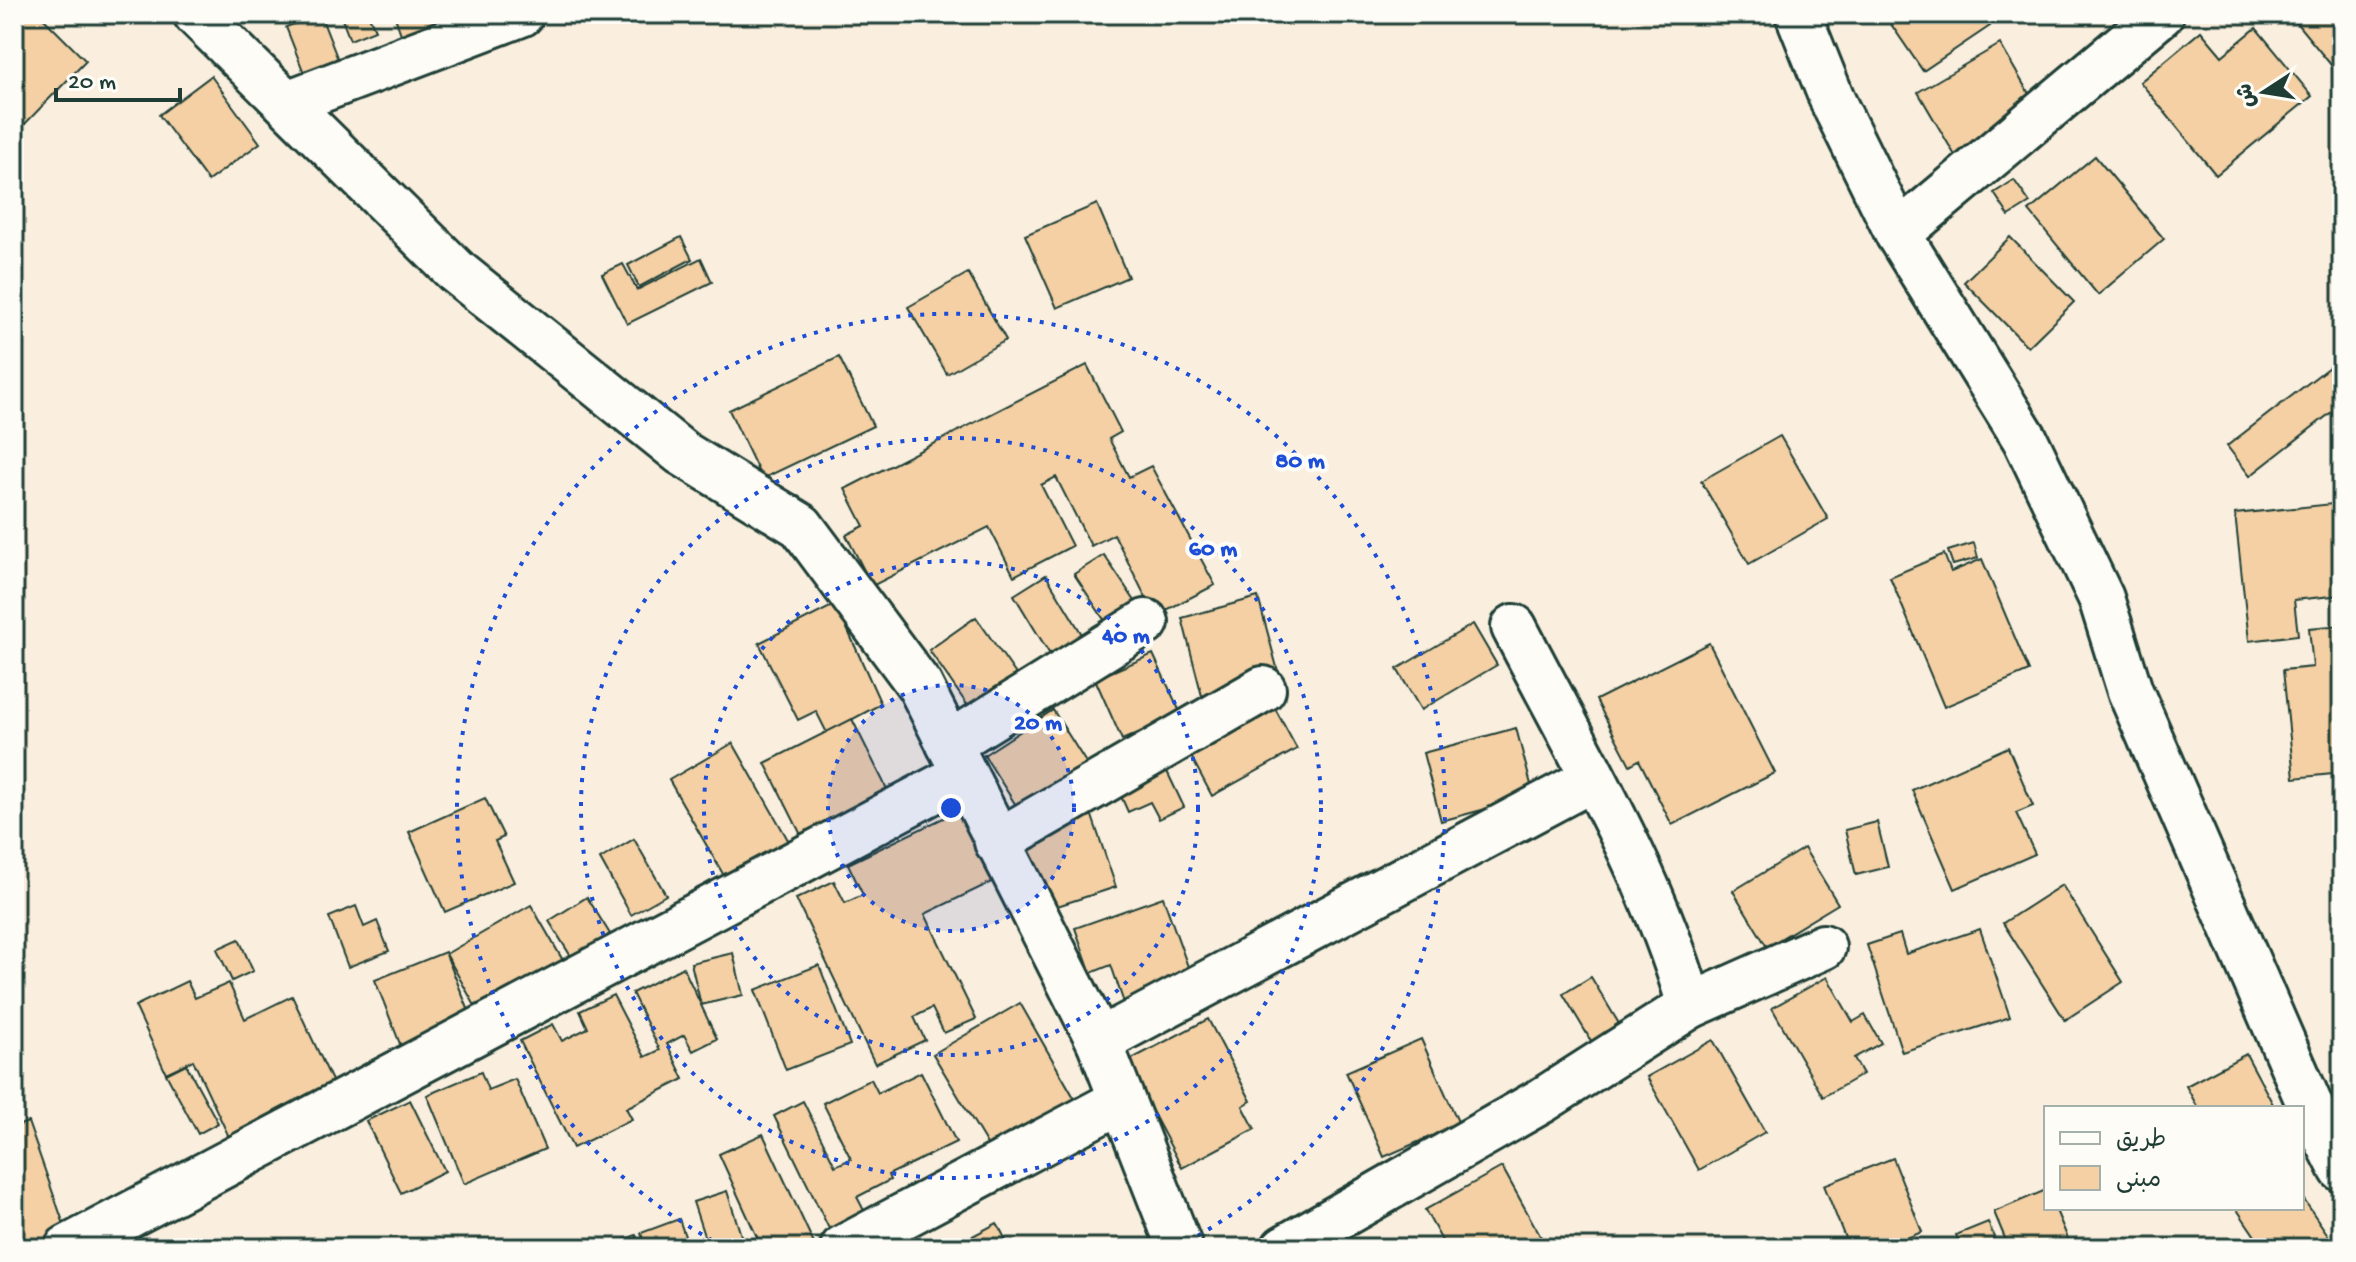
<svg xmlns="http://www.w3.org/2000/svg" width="2356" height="1262" font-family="'Gochi Hand','Playpen Sans Arabic',sans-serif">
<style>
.building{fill:#f4d0a4;stroke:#1f3d34;stroke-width:2}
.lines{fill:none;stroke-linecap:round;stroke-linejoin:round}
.minor-casing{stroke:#1f3d34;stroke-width:50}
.minor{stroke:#fdfcf7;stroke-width:44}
.ring{fill:none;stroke:#1d4ed8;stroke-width:4;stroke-dasharray:4 8}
.centre{fill:#1d4ed8;stroke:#fdfcf7;stroke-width:4}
.ring-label{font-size:24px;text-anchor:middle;font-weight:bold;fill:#1d4ed8;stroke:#fdfcf7;stroke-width:8;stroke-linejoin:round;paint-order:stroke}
</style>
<rect width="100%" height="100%" fill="#faefde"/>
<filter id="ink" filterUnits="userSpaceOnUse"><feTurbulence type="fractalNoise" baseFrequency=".0125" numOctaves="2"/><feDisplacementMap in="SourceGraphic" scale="16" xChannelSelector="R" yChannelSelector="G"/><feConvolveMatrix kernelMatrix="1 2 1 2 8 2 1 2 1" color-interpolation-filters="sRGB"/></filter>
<g filter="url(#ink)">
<g class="building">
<polygon points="14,14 39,14 86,61 20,129 14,122"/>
<polygon points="320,14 342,70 308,83 286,27"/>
<polygon points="340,14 368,14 375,30 350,40"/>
<polygon points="394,14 487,14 404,43"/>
<polygon points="1884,14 1982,14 1990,26 1923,71"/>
<polygon points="2289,14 2342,14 2342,66 2336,71"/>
<polygon points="2256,28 2312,96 2216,175 2140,82 2201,31 2222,56"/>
<polygon points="2000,44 2039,111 1957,159 1918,92"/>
<polygon points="211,76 260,143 208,181 159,115"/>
<polygon points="2095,156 2164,239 2098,295 2029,211"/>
<polygon points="2014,180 2030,203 2009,216 1994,193"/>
<polygon points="1097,204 1128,277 1057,308 1025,235"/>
<polygon points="681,237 692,259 639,287 628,265"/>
<polygon points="2010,237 2074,302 2028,347 1964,282"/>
<polygon points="701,258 712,282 627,324 602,274 623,264 637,290"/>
<polygon points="968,273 1006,340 947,374 908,307"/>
<polygon points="839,357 873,426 762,479 729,410"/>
<polygon points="2342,357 2342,404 2250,476 2227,446"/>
<polygon points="1087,365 1121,432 1109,439 1129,477 1151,466 1215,585 1155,616 1114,534 1091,546 1056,477 1041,485 1072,546 1014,576 989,527 872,586 846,535 864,526 845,489"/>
<polygon points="1780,436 1828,519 1749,564 1701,481"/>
<polygon points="2342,503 2342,595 2294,600 2298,635 2249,641 2235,514"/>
<polygon points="1974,543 1978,558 1953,565 1948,551"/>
<polygon points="1944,554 1951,572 1982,559 2029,671 1944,707 1890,577"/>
<polygon points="1104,555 1137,604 1107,624 1074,574"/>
<polygon points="1046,575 1089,646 1057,666 1014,595"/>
<polygon points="1258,597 1279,675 1202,696 1182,618"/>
<polygon points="836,604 881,704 827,733 816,711 798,720 759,643"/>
<polygon points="976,617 1022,683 975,716 929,650"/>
<polygon points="1473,624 1497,665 1421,710 1397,669"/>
<polygon points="2342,625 2342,773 2294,778 2283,670 2313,667 2309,628"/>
<polygon points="1709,643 1775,773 1672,825 1639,760 1630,765 1596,700"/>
<polygon points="1153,654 1181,714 1122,740 1095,679"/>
<polygon points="1271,701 1297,749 1212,796 1186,747"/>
<polygon points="1053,710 1095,777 1026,821 984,755"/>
<polygon points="852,719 891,797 804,841 765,763"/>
<polygon points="1516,728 1534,796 1441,821 1423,753"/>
<polygon points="733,743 791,845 727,881 669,780"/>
<polygon points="2008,747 2033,806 2016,813 2035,854 1955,889 1912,790"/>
<polygon points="1163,763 1184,807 1159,819 1150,802 1128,812 1116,785"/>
<polygon points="485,798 504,837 495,841 514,882 445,912 409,832"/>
<polygon points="968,806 1002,877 925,914 976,1019 944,1033 932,1008 914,1017 925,1040 875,1064 796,899 834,881 845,903 863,895 848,864"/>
<polygon points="1090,810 1116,887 1048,909 1023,833"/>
<polygon points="1877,822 1888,867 1856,875 1845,830"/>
<polygon points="634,839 666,895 631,915 600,859"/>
<polygon points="1804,848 1838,904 1767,947 1733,891"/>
<polygon points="2062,885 2123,982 2065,1020 2003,923"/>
<polygon points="587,897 610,934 572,958 549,921"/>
<polygon points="1163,897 1192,978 1124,1003 1111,965 1091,973 1075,928"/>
<polygon points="531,905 565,964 479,1013 446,954"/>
<polygon points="356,906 364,927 377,921 389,951 348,967 329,917"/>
<polygon points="1980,929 2010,1017 1902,1052 1867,945 1900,934 1906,954"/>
<polygon points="239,939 253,971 232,981 217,949"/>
<polygon points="445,952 473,1021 402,1049 375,980"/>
<polygon points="733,953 743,995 701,1005 691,963"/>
<polygon points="819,965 850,1045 786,1070 755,990"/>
<polygon points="683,967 717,1039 693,1051 684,1035 667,1044 684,1079 626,1108 632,1119 573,1148 520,1041 553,1024 562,1041 588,1028 580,1011 613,995 645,1057 660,1050 632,993"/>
<polygon points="1591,977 1627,1037 1599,1054 1563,994"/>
<polygon points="1827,977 1853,1022 1865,1015 1881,1043 1854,1058 1863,1074 1823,1097 1772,1008"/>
<polygon points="187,981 195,998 229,983 245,1019 292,996 341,1100 235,1150 193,1060 166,1073 135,1006"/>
<polygon points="1020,1003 1076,1101 991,1151 933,1054"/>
<polygon points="1208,1019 1251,1101 1243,1106 1255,1129 1182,1168 1126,1062"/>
<polygon points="1421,1039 1459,1124 1384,1157 1346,1072"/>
<polygon points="1713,1040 1765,1132 1699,1170 1647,1077"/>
<polygon points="2246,1054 2275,1108 2198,1108 2186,1086"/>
<polygon points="186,1064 218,1123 198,1134 166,1074"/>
<polygon points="481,1072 488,1090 515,1079 545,1149 464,1184 427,1095"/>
<polygon points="921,1072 956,1142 888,1175 890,1180 857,1197 870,1222 834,1239 774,1116 803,1101 835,1166 851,1159 823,1103 871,1079 878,1093"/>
<polygon points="410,1100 445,1171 401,1193 366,1121"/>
<polygon points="28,1122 69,1239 44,1248 14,1248 14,1127"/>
<polygon points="763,1134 816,1248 762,1248 719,1154"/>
<polygon points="1893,1158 1922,1232 1882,1248 1849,1248 1824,1185"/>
<polygon points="1502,1167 1547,1248 1446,1248 1425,1210"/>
<polygon points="2046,1190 2046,1208 2055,1208 2072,1248 2009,1248 1994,1212"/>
<polygon points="727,1191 745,1248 708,1248 693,1202"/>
<polygon points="2302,1197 2337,1248 2263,1248 2236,1208 2302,1208"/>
<polygon points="679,1219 689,1248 646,1248 641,1233"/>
<polygon points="1988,1222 1998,1248 1962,1248 1956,1235"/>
<polygon points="997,1223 1010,1248 950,1248"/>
<polygon points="636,1235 641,1248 621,1248 618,1242"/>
</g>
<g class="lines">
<g class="minor-casing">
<g id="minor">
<polyline points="196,14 457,272 682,453 801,526 920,686 1099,1041 1180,1248"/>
<polyline points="1798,14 1834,104 1898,234 2025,439 2101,598 2130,691 2312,1110 2342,1169"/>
<polyline points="287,103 521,14"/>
<polyline points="1898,234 2161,14"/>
<polyline points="949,744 1146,622"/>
<polyline points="997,842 1263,689"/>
<polyline points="1690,1006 1823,947"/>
<polyline points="1099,1041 1592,779"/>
<polyline points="67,1248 963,775"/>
<polyline points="843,1248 1122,1100"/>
<path d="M1284 1248 1543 1100 1690 1006C1652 872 1577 750 1514 627"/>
</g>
</g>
<use href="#minor" class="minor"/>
</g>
</g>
<circle cx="951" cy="808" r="123" fill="#1d4ed8" fill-opacity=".12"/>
<g class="ring">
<circle cx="951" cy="808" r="123"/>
<circle cx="951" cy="808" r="247"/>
<circle cx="951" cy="808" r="370"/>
<path d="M723 1246A494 494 0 1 1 1179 1246"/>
</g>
<circle cx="951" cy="808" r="12" class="centre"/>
<g class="ring-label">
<text x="1300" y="467">80 m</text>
<text x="1213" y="555">60 m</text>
<text x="1126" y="642">40 m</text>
<text x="1038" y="729">20 m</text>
</g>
<rect width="2356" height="1262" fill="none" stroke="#fdfcf7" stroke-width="48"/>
<rect x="24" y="24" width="2308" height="1214" fill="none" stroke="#1f3d34" stroke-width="3" filter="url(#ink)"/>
<rect x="2044" y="1106" width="260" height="104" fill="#fdfcf7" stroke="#a4b0a9" stroke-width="2"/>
<rect x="2060" y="1132" width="40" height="12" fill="#fdfcf7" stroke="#a4b0a9" stroke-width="2"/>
<text x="2116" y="1146" font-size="24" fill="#1f3d34">طريق</text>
<rect x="2060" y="1166" width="40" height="24" fill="#f4d0a4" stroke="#a4b0a9" stroke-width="2"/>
<text x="2116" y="1186" font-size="24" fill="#1f3d34">مبنى</text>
<g transform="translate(2264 92) rotate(258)" stroke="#fdfcf7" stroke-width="6" paint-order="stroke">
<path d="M0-6L14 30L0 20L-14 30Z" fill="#1f3d34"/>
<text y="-12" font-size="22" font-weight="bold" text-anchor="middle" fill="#1f3d34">ش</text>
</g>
<path d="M56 88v12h124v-12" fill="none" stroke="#1f3d34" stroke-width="4"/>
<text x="68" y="88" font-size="24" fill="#1f3d34" stroke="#fdfcf7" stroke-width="6" paint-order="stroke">20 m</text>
</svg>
